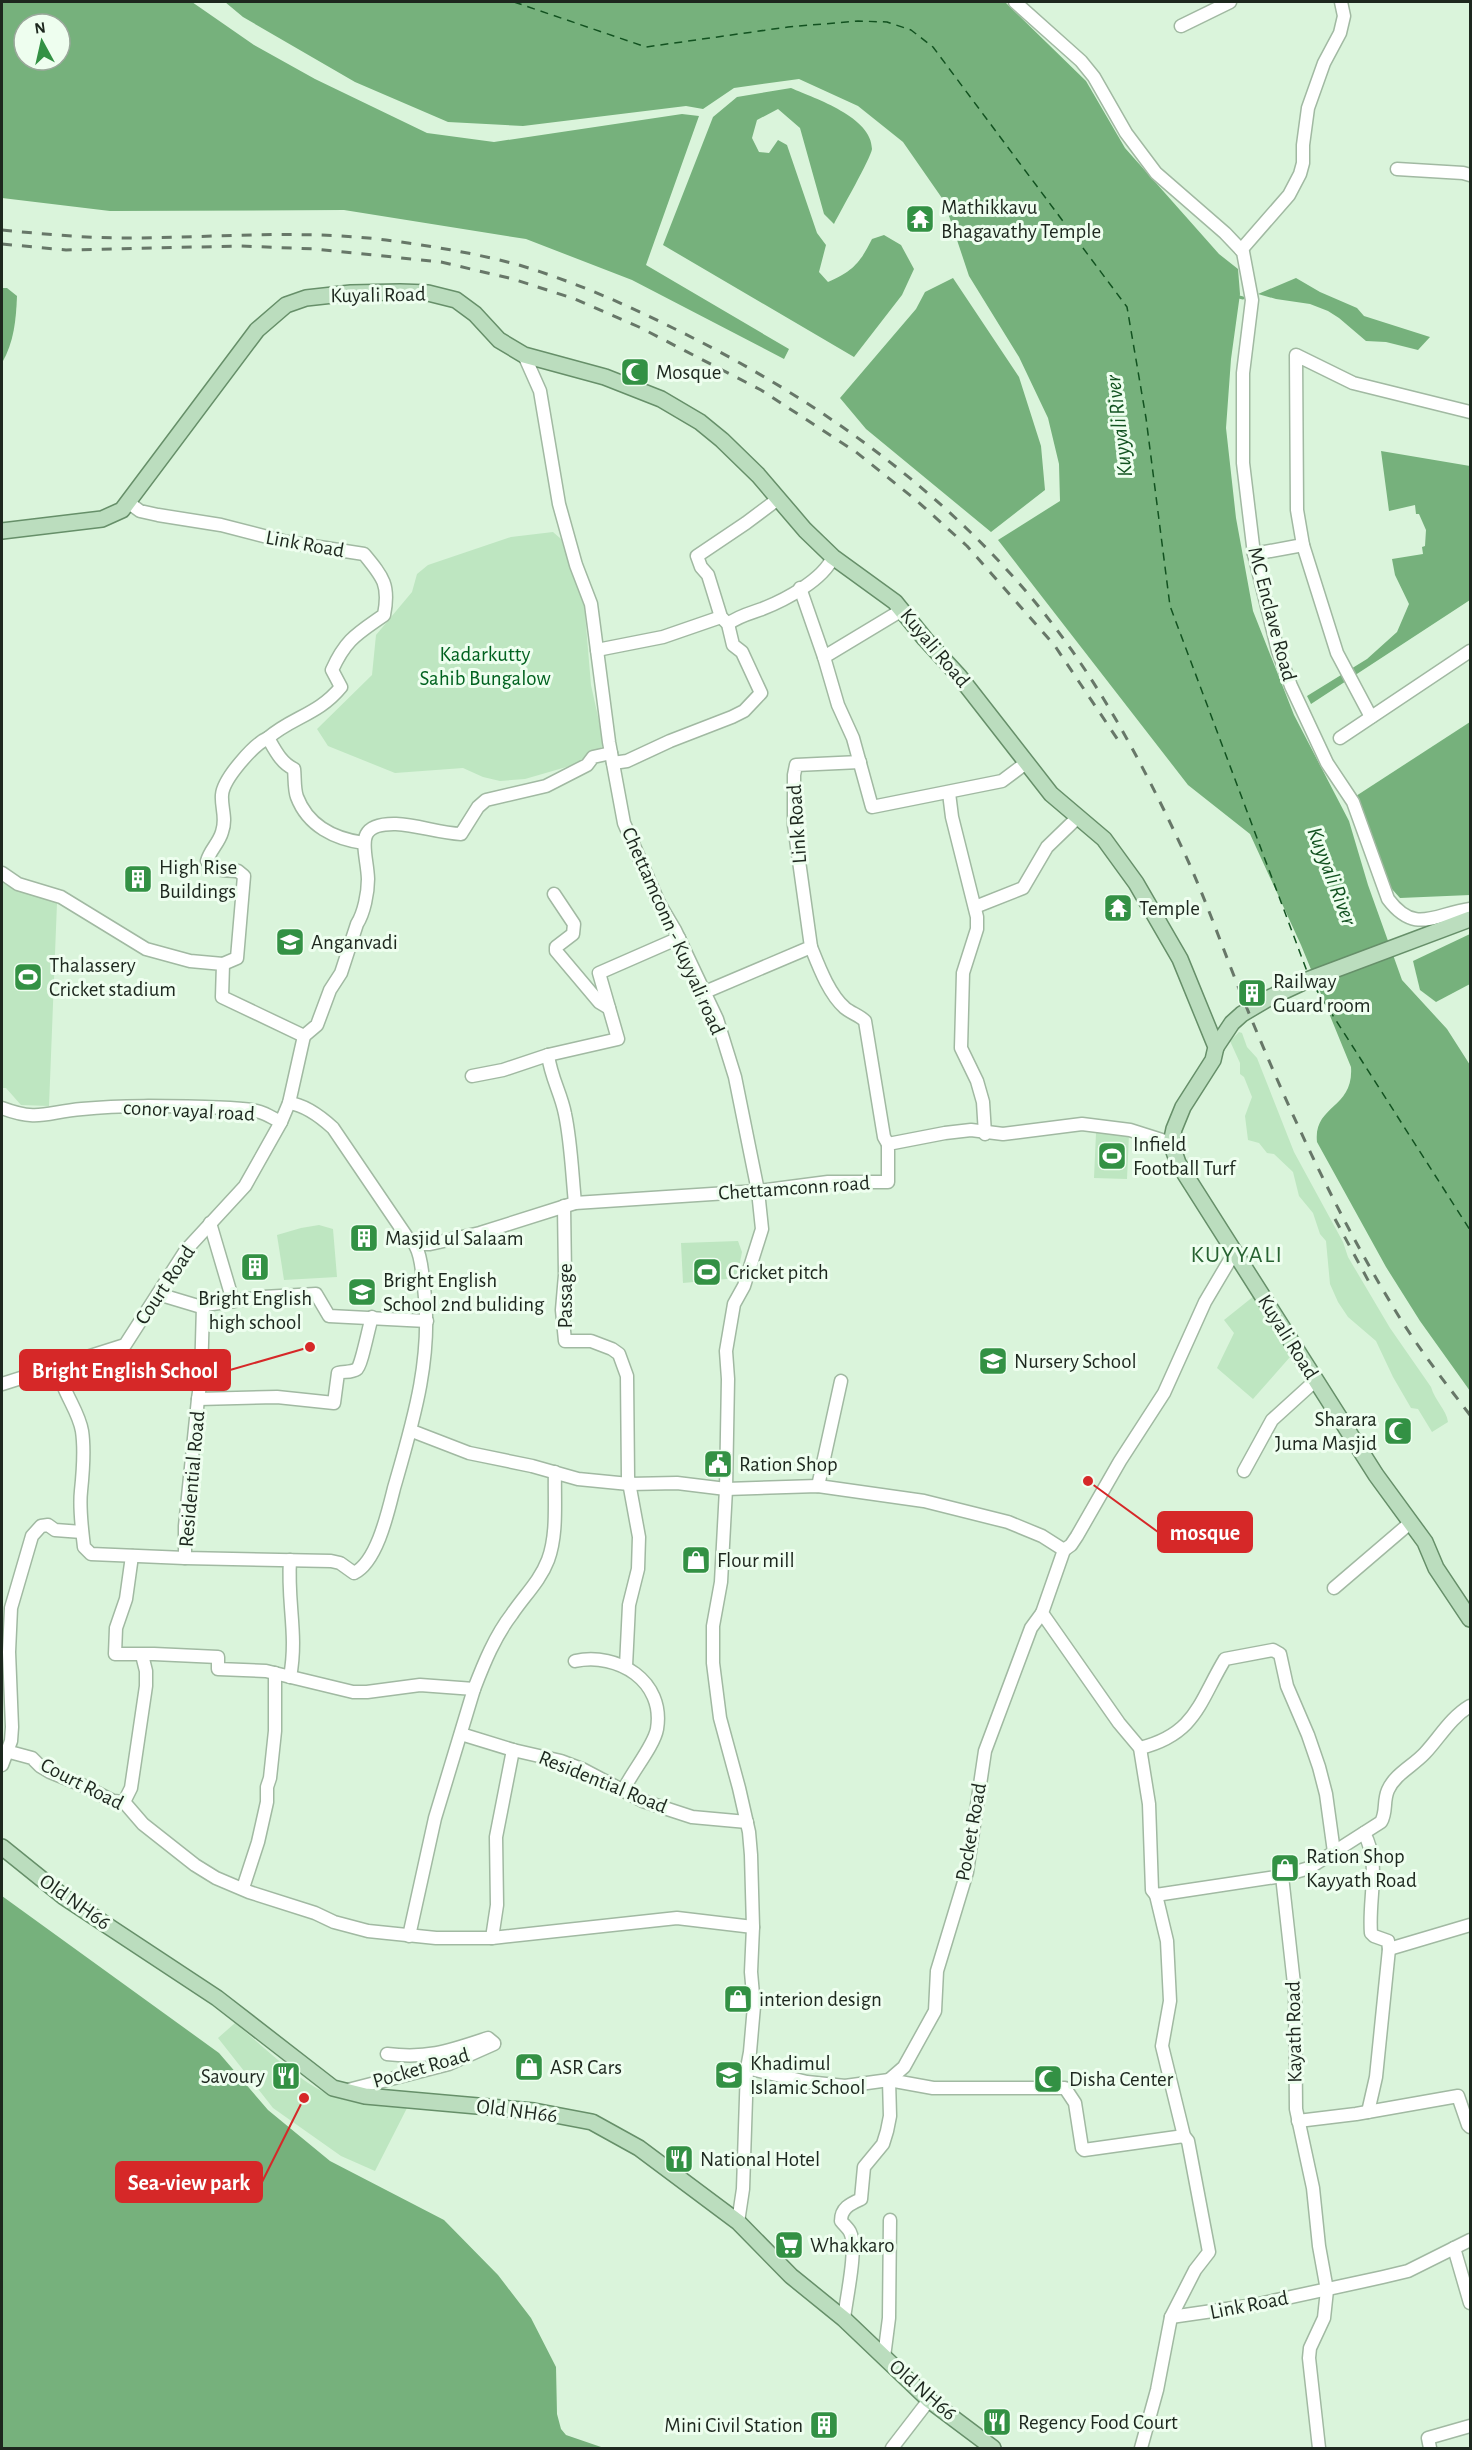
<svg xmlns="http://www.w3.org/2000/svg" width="1472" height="2450" font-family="'Alegreya Sans',sans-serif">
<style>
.green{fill:#bee6c1}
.water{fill:#76b17c;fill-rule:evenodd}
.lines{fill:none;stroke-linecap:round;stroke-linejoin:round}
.stream{stroke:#76b17c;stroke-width:3}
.ferry{stroke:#125220;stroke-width:1.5;stroke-dasharray:8 6;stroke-linecap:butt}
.minor-casing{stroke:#a1b9a2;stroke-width:15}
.major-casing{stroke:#668f69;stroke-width:18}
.minor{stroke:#fff;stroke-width:12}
.major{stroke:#bbddbe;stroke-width:15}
.rail{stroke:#677768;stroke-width:3;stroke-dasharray:10 10;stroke-linecap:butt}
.labels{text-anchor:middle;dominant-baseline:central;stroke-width:6;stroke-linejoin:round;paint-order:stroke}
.poi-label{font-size:21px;fill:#1d271e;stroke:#eefeef;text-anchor:start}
.street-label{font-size:21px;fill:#1d271e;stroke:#eefeef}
.park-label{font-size:21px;fill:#00621f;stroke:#eefeef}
.water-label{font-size:22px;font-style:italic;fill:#125220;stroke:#eefeef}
.quarter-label{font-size:24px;letter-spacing:1.5px;fill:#286332;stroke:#eefeef}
.leader{fill:none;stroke:#d62828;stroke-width:2}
.callout-dot{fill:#d62828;stroke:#eefeef;stroke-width:2}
.callout{fill:#d62828;stroke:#d62828;stroke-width:2}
.callout-label{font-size:22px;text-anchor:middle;font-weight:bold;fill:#fff}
</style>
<rect width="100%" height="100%" fill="#daf4db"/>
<g class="green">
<polygon points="553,532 561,539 570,567 584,602 591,685 604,744 597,753 587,761 525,779 500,781 483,777 463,768 395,773 328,746 317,729 372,675 376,635 412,592 417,574 428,565 511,537"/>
<polygon points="2,879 14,887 57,903 49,1106 21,1105 6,1088 2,1088"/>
<path d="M1239 1032 1242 1033 1247 1047 1257 1058 1294 1152 1343 1242 1348 1257 1390 1328 1431 1387C1435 1401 1446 1409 1448 1422L1432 1432 1418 1409 1411 1408 1393 1377 1376 1341 1348 1317 1338 1302 1330 1284 1326 1241 1320 1234 1313 1213 1299 1196 1293 1172 1274 1154 1267 1153 1259 1143 1248 1140 1245 1116 1252 1097 1244 1077 1240 1074V1063L1230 1041Z"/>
<polygon points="1096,1133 1129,1134 1127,1179 1094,1178"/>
<polygon points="319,1225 333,1229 337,1277 284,1280 277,1235 301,1228"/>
<polygon points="738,1241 742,1252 737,1278 683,1283 681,1243"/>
<polygon points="1254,1296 1290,1357 1253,1399 1217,1368 1234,1333 1224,1320"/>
<path d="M235 2023C262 2045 294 2078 326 2093 351 2105 380 2106 407 2108L375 2171 341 2156 273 2108 218 2038Z"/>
</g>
<g class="water">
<path d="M2 2H192L254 45 315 79 427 133 494 142 682 114 699 116 646 265 789 349 784 359 632 280 526 239 344 210 110 211 2 198ZM24 24H60V60H24Z"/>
<path d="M225 2H1005L1086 81 1125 148 1219 254 1238 269 1240 294 1231 359 1226 428 1236 518 1253 611 1294 715 1349 821 1368 885 1402 980 1447 1029 1470 1065V1391L1420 1321 1386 1267 1317 1142C1313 1105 1354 1109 1351 1067L1301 945 1250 834 1188 785 998 540 1060 501 1059 464 1048 418 1019 357 969 276 944 201 903 142 858 106 799 79 734 88 703 109 686 106 523 126 448 122 355 82 243 17Z"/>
<path d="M791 88C816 99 872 117 872 149 871 158 840 212 834 224L824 214 800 128 778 109 757 120 752 138 759 152 769 153 778 140 787 145 817 233 826 245 819 272 828 282C853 271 860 263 872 239L884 235 901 245 914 269 902 295 854 357 663 245 713 117 737 97Z"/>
<polygon points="953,278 1019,377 1041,446 1045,490 991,532 866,429 840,398 916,309 925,292"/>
<polygon points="1296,278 1320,292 1357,308 1364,316 1430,337 1418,350 1386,342 1366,341 1339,318 1328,311 1310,304 1276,299 1258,294"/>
<path d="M2 288H7L17 296C16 320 14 342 2 363Z"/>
<polygon points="1381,451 1470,466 1470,600 1311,704 1307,696 1367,659 1397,632 1409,604 1395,575 1392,559 1423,554 1422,547 1425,546 1426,530 1419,514 1416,514 1415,505 1389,511"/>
<polygon points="1470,722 1470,895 1400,898 1391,888 1356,796"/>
<polygon points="1470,934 1470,984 1436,1002 1420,990 1413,961"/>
<polygon points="2,1896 219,2053 268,2110 330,2161 444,2220 498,2275 531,2318 556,2367 557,2414 561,2429 566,2435 604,2448 2,2448"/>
</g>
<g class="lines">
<polyline class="stream" points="1239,297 1243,298"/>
<g class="ferry">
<polyline points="514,2 646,47 788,27 858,21 887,22 911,30 933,47 1127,307 1146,418 1170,606 1308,974"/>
<polyline points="1314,986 1470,1230"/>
</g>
<g class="minor-casing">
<g id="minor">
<path d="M1015 2 1081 61 1094 77 1126 133 1156 173 1225 233 1243 252 1252 300 1243 373V463L1254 554 1278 651 1291 686 1327 763 1353 802 1388 899C1415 935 1434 914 1470 909"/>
<polyline points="1181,26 1230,2"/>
<polyline points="1397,169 1463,173 1470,175"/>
<polyline points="1241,250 1289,195 1300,174 1303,163 1303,145 1308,108 1324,63 1340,33 1344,16 1341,2"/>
<polyline points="524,355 540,391 559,504 576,565 591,604 609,742 624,823 659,903 675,930 717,1019 735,1077 758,1191 762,1229 744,1286 734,1304 726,1351 728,1379 726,1489 721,1582 713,1626 713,1663 720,1718 739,1788 749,1832 751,1855 753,1927 751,1972 754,2006 750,2052 747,2068 743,2189 738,2222"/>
<path d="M129 503 140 511 158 515 221 525 287 542 364 554C383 577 390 585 384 615 357 634 346 639 332 670L341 687C318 715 292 717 268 738 275 750 281 763 294 769 295 777 294 789 297 797 308 826 335 839 364 843"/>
<polyline points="1303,545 1337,653 1371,717"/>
<polyline points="1254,554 1303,545 1297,510 1296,355 1353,383 1470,412"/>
<polyline points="800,588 824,657 902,610"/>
<path d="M728 624C738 616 751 613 762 609 785 600 823 580 833 557"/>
<polyline points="597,650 663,637 721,617"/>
<polyline points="824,657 838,705 853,738 872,807 1002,781 1026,763"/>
<polyline points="1340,738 1470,651"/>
<polyline points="613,763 627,761 670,741 732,717 744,711 761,693 742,652 733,645 728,624 721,617 708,575 701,567 697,556 746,523 778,499"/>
<polyline points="949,793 952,817 977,917 977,929 963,973 961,1048 977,1081 983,1102 985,1134"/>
<path d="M2 873 18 884 61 897 146 949 190 961 223 964 222 997 304 1036 289 1103 281 1122C274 1119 267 1114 260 1112 243 1107 223 1108 205 1107 164 1106 123 1105 82 1109 46 1112 39 1122 2 1108"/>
<polyline points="554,894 574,924 573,934 556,947 556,951 599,1002 609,1008"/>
<polyline points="975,907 1023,888 1047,847 1078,817"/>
<path d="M811 947C819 967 829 994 845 1008 851 1013 859 1015 865 1021L884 1137 888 1144"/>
<path d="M223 964 237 958 244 876 238 871C227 870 213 872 207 861 210 850 219 843 222 832 227 818 221 808 222 795 223 779 254 744 268 738"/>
<polyline points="705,992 811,947 794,825 794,775 796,765 860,762"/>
<path d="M304 1036 317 1025 330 990 341 973 357 924C364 913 368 893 368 879 367 850 351 823 396 824 418 825 439 833 461 834L478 807 486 800 546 786 587 765 593 757 611 753"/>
<path d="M548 1055C551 1078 561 1093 565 1114 571 1142 572 1173 575 1203"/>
<polyline points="472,1076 503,1070 548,1055 618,1039 599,973 679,938"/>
<polyline points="564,1206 565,1275 562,1310 565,1341 591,1341 612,1349 619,1354 627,1376 628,1477 639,1537 638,1569 629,1605 626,1666"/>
<polyline points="210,1223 233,1301"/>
<polyline points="416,1244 430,1244 480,1233 575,1203 758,1191 828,1182 888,1182 888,1144 945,1133 971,1130 1003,1134 1082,1124 1130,1130 1171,1143"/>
<polyline points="158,1294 198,1306 263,1297 316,1294 329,1316 427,1321"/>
<path d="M203 1306 201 1378 198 1399 277 1397 334 1403 338 1373C344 1371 351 1373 357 1369 361 1367 369 1326 372 1317"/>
<path d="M59 1367C61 1392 78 1408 82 1431 85 1451 83 1472 81 1491 79 1509 82 1529 84 1547L91 1554 185 1558"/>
<polyline points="2,1384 125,1345 186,1250 245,1186 281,1122"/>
<path d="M198 1399 185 1526V1558L331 1561 340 1563 354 1573C377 1562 388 1512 394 1488 413 1422 433 1357 424 1287 422 1275 422 1258 416 1247 415 1243 410 1240 407 1237L333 1128C321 1117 305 1105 289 1103"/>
<polyline points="412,1431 469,1453 532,1466 578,1479 629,1484 677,1483 726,1489 818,1486 924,1501 1008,1522 1042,1536 1064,1550 1071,1545 1077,1536 1120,1461 1164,1393 1205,1302 1234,1253"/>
<polyline points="1244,1471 1272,1420 1315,1381"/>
<polyline points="818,1486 841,1381"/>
<polyline points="1064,1550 1042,1613 1119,1723 1140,1748 1149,1804 1152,1890 1156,1895 1282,1876"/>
<path d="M132 1556 126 1599 116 1628 115 1654H154L218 1657V1669L266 1671 353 1692H367L420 1685 474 1689C484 1663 495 1636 512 1614 524 1596 540 1581 548 1560 558 1533 554 1500 555 1472"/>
<polyline points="1334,1588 1410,1523"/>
<path d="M575 1661C618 1652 665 1681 657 1729 654 1746 631 1773 623 1791"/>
<path d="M290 1677C298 1634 287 1603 290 1560"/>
<polyline points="461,1734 513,1750 561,1761 582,1769 643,1801 692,1817 747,1822"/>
<path d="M1140 1748C1196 1734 1199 1702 1225 1659L1273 1650 1280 1654 1287 1686 1308 1735 1319 1767 1326 1794 1334 1852"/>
<polyline points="6,1751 32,1758 40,1766 50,1772 82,1785 113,1801 124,1802 143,1824 195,1865 216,1878 249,1892 315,1913 334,1922 368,1931 436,1938 492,1938 677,1918 753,1927"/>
<polyline points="2,1765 11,1741 12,1727 9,1652 11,1608 32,1536 41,1526 48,1525 55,1530 82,1532"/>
<polyline points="124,1802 131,1788 146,1686 146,1671 142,1655"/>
<path d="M1364 1833C1381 1864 1368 1899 1371 1933L1374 1936 1388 1941 1389 1949 1376 2077 1368 2112"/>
<polyline points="243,1888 258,1842 267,1802 267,1787 270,1778 275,1731 275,1673"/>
<polyline points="409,1936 435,1818 474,1689"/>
<polyline points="492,1938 497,1905 496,1837 513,1750"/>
<polyline points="1389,1949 1470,1925"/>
<path d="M387 2054C428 2059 449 2051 488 2038L494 2043"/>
<polyline points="747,2068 807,2082 845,2086 889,2080 933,2088 1065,2088 1075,2103 1082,2148 1084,2150 1184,2136"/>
<polyline points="344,2091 449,2064 494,2044"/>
<polyline points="1298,2121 1356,2114 1458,2096 1468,2125 1470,2127"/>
<polyline points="1454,2248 1470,2303"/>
<polyline points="1171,2317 1254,2305 1383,2277 1408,2271 1470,2240"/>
<path d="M844 2319C846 2299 858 2248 850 2232 848 2228 844 2225 841 2221 841 2208 850 2204 861 2199L864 2167 883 2144 887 2131 890 2116 889 2080 904 2067 935 2011 937 1971 967 1872 985 1751 1031 1628 1042 1613"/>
<polyline points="884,2357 889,2318 890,2220"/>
<polyline points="892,2448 929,2400"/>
<polyline points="1141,2448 1157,2390 1171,2317 1195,2270 1209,2252 1188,2141 1184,2136 1162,2046 1170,2001 1167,1941 1156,1895"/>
<path d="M1319 2448 1309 2358 1310 2348 1324 2318 1327 2290 1319 2246 1313 2188 1296 2109 1295 1993 1282 1876 1309 1868 1381 1822C1387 1812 1383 1801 1388 1790 1395 1774 1413 1766 1425 1753 1440 1737 1450 1718 1470 1706"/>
<polyline points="1430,2448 1428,2438 1470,2426"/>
</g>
</g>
<g class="major-casing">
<g id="major">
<polyline points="2,531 102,519 122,510 257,330 286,305 306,298 351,293 400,292 428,293 456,300 475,314 499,340 524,355 605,377 661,399 700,422 722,440 758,475 805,530 833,557 895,602 925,639 959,676 1051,794 1104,839 1136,883 1180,959 1216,1047 1213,1060 1183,1107 1174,1129 1171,1143 1178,1163 1376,1475 1425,1542 1436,1568 1470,1619"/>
<polyline points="1216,1047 1232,1023 1242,1014 1269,998 1310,979 1470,919"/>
<polyline points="2,1847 64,1897 217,1998 333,2088 365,2096 534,2111 592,2122 639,2148 738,2222 791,2276 844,2319 929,2400 993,2448"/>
</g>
</g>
<use href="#minor" class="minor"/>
<use href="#major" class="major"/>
<g class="rail">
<path d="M2 230C43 234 84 238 126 238 213 238 298 229 386 240 431 246 475 253 519 265 572 281 623 303 673 328 810 395 937 484 1035 602 1097 677 1143 764 1184 852 1207 902 1225 955 1246 1006 1288 1108 1335 1211 1392 1305 1415 1344 1443 1380 1470 1415"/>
<polyline points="2,244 66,250 240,246 315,249 441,262 513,279 575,299 639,327 761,390 856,452 916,500 967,546 1055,646 1120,743"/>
<polyline points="1335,1219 1369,1282"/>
</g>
</g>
<defs>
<g id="temple-square" transform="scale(1.5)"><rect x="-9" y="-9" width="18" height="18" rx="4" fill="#339144" stroke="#eefeef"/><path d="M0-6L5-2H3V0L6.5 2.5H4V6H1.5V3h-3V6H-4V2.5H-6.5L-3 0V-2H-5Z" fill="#fff"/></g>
<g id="mosque-square" transform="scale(1.5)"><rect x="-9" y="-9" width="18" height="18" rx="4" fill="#339144" stroke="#eefeef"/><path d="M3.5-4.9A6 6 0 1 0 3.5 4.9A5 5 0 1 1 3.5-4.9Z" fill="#fff"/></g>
<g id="building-square" transform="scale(1.5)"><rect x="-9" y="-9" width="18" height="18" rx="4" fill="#339144" stroke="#eefeef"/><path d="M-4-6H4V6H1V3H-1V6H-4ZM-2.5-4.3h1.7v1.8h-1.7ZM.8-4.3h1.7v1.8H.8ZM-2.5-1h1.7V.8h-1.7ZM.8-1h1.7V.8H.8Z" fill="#fff"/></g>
<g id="school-square" transform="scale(1.5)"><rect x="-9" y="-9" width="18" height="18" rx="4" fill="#339144" stroke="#eefeef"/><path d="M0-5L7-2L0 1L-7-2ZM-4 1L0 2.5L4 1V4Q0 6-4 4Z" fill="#fff"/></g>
<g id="stadium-square" transform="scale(1.5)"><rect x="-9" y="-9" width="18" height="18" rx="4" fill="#339144" stroke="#eefeef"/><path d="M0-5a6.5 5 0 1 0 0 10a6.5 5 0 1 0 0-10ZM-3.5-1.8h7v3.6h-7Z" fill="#fff"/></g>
<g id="civic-square" transform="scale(1.5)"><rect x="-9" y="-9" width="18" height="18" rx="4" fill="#339144" stroke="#eefeef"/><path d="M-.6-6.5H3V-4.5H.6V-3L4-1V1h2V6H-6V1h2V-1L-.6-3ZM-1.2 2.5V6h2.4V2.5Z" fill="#fff"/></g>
<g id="shop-square" transform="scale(1.5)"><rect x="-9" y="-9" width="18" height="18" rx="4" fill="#339144" stroke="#eefeef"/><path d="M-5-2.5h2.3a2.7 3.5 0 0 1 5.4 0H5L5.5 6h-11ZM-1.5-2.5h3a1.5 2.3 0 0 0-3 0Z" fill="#fff"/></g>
<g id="restaurant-square" transform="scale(1.5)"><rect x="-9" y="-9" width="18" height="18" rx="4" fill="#339144" stroke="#eefeef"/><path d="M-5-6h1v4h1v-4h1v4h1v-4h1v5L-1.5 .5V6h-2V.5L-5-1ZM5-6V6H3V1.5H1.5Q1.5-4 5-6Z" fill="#fff"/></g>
<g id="supermarket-square" transform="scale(1.5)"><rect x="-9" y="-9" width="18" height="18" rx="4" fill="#339144" stroke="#eefeef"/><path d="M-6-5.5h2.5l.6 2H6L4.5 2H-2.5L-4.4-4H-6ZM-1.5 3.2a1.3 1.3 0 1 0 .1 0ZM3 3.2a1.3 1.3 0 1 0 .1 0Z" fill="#fff"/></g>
</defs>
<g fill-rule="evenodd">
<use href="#temple-square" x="920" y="219"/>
<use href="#mosque-square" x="635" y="372"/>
<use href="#building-square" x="138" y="879"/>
<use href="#temple-square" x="1118" y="908"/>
<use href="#school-square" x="290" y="942"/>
<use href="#stadium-square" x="28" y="977"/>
<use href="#building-square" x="1252" y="993"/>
<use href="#stadium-square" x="1112" y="1156"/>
<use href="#building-square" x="364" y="1238"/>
<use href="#building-square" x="255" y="1267"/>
<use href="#stadium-square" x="707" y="1272"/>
<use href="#school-square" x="362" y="1292"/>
<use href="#school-square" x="993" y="1361"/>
<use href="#mosque-square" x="1398" y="1431"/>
<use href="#civic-square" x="718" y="1464"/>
<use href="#shop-square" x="696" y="1560"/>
<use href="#shop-square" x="1285" y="1868"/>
<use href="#shop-square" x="738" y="1999"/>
<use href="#shop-square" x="529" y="2067"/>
<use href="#school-square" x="729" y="2075"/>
<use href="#restaurant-square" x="286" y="2076"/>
<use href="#mosque-square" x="1048" y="2079"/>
<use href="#restaurant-square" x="679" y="2159"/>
<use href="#supermarket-square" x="789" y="2245"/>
<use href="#restaurant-square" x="997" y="2422"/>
<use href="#building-square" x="824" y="2425"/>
</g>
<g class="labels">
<g class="poi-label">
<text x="941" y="207">Mathikkavu<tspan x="941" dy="24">Bhagavathy Temple</tspan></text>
<text x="656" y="372">Mosque</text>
<text x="159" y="867">High Rise<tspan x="159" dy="24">Buildings</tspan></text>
<text x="1139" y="908">Temple</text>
<text x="311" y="942">Anganvadi</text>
<text x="49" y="965">Thalassery<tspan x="49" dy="24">Cricket stadium</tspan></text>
<text x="1273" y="981">Railway<tspan x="1273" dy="24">Guard room</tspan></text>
<text x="1133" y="1144">Infield<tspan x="1133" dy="24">Football Turf</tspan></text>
<text x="385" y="1238">Masjid ul Salaam</text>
<text x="728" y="1272">Cricket pitch</text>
<text x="383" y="1280">Bright English<tspan x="383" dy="24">School 2nd buliding</tspan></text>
<text x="255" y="1298" text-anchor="middle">Bright English<tspan x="255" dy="24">high school</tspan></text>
<text x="1014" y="1361">Nursery School</text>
<text x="1377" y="1419" text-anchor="end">Sharara<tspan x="1377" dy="24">Juma Masjid</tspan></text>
<text x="739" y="1464">Ration Shop</text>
<text x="717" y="1560">Flour mill</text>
<text x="1306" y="1856">Ration Shop<tspan x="1306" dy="24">Kayyath Road</tspan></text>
<text x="759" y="1999">interion design</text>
<text x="750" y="2063">Khadimul<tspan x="750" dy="24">Islamic School</tspan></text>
<text x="550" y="2067">ASR Cars</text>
<text x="265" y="2076" text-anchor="end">Savoury</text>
<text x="1069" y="2079">Disha Center</text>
<text x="700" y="2159">National Hotel</text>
<text x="810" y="2245">Whakkaro</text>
<text x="1018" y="2422">Regency Food Court</text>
<text x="803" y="2425" text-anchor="end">Mini Civil Station</text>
</g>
<g class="street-label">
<text transform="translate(378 295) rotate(-1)">Kuyali Road</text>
<text transform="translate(305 544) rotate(10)">Link Road</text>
<text transform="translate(1272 614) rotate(75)">MC Enclave Road</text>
<text transform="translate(935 648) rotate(50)">Kuyali Road</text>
<text transform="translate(797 824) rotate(-94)">Link Road</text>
<text transform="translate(673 931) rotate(66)">Chettamconn - Kuyyali road</text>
<text transform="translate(189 1111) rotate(3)">conor vayal road</text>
<text transform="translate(794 1188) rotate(-4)">Chettamconn road</text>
<text transform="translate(165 1285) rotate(-56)">Court Road</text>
<text transform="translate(565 1296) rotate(-90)">Passage</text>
<text transform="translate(1288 1337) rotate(58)">Kuyali Road</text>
<text transform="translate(192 1479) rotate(-85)">Residential Road</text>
<text transform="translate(603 1782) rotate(22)">Residential Road</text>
<text transform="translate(82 1784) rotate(27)">Court Road</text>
<text transform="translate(971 1832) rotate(-80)">Pocket Road</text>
<text transform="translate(75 1902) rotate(35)">Old NH66</text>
<text transform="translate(1294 2032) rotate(-91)">Kayath Road</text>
<text transform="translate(421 2068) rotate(-16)">Pocket Road</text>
<text transform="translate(517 2111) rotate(7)">Old NH66</text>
<text transform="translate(1249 2305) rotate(-11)">Link Road</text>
<text transform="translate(923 2390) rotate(41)">Old NH66</text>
</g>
<g class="park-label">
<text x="485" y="654">Kadarkutty<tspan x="485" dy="24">Sahib Bungalow</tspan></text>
</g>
<g class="water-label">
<text transform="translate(1119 426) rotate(-97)">Kuyyali River</text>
<text transform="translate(1332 876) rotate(69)">Kuyyali River</text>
</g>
<g class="quarter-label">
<text x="1237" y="1255">KUYYALI</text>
</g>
</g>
<path class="leader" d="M310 1347L230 1370M1088 1481L1158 1532M304 2098L262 2182"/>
<g class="callout-dot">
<circle cx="310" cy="1347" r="6"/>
<circle cx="1088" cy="1481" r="6"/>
<circle cx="304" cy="2098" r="6"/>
</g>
<g class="callout">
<rect x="20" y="1350" width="210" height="40" rx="6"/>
<rect x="1158" y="1512" width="94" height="40" rx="6"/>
<rect x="116" y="2162" width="146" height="40" rx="6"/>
</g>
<g class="callout-label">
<text x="125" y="1378">Bright English School</text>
<text x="1205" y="1540">mosque</text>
<text x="189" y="2190">Sea-view park</text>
</g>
<rect width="1472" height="2450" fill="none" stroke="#1d271e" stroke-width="6"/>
<g transform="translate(42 42) rotate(352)"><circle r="28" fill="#eefeef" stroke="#9aa89b" stroke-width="1.5"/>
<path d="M0-4.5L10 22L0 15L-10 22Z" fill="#339144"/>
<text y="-9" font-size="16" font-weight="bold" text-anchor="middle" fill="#1d271e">N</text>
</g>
</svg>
